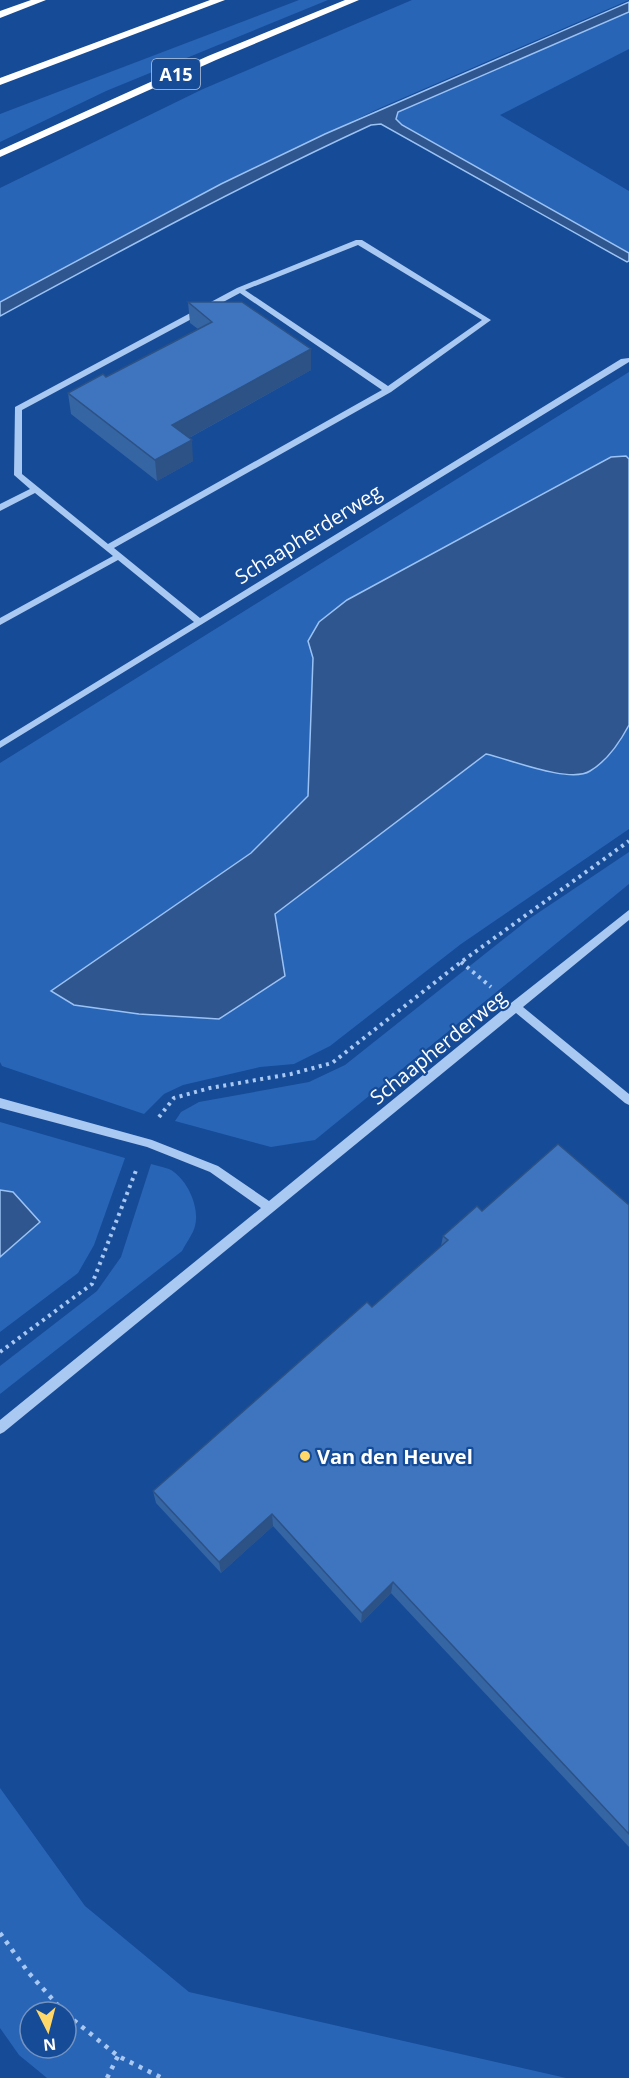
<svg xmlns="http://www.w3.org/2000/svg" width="629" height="2078" font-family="'Open Sans',sans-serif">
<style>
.green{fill:#2965b6;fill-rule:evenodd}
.water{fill:#2f568e;stroke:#9bc2f4;stroke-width:1.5}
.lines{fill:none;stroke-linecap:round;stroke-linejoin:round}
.path-far1{stroke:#a9c8f2;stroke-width:4;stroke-dasharray:3 4.5;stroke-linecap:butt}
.path{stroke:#a9c8f2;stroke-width:4.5;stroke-dasharray:4 6;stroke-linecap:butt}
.minor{fill:#a9c8f2;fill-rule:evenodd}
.highway{fill:#fff;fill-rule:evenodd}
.wall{fill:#3665a4}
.shaded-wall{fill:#2c5286}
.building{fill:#3f75bf;stroke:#2c5286;stroke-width:1.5}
.poi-dot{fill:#ffd869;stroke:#164b97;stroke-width:2}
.labels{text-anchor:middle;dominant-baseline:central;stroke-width:4.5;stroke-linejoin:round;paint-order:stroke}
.shield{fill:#164b97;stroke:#b9c9e0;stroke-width:1.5}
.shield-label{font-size:18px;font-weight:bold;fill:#fff}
.street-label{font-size:20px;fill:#fff;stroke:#164b97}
.poi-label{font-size:20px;font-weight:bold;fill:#fff;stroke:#164b97;text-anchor:start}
</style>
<rect width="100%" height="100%" fill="#164b97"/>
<g class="green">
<polygon points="299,0 328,0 106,91 0,142 0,114"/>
<polygon points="412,0 629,0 380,108 221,184 0,302 0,188 203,89"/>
<polygon points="629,12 629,49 500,115 629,191 629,253 402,125 396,119 398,112"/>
<polygon points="629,372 629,459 626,456 308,641 313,658 308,796 252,853 74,1005 139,1014 219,1019 285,976 275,914 486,753 566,775 620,742 629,725 629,829 461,944 330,1046 294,1064 260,1067 183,1085 164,1094 144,1114 2,1066 0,1062 0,763"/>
<polygon points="629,852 629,884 315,1140 271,1147 175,1121 181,1112 199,1102 309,1082 345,1065 529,919"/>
<polygon points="0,1122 125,1158 94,1245 78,1273 0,1332 0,1257 40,1222 13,1192 0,1190"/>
<path d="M151 1164C157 1166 164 1167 169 1169 187 1178 200 1207 195 1226 193 1234 186 1243 182 1251L0 1394V1366L97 1291 121 1257Z"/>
<path d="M0 1788 85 1906 189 1992 566 2078H47L19 2055 0 2028ZM30 2012H66V2048H30Z"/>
</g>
<g class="water">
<path d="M629 2V12L398 112 396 119 402 125 629 253V261L627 262 381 124 371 125C245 183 122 250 0 316V302L221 184 325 134Z"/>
<path d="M626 456 629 459V725C620 742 607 761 590 771 570 784 509 759 486 754L275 914 285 976 219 1019 139 1014 74 1005 51 991 251 853 308 796 313 658 308 641 319 622 347 600 611 457Z"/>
<polygon points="0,1190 13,1192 40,1222 0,1257"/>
</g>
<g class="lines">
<g class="path-far1">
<polyline points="461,962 491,987"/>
<polyline points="159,1117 174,1098 210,1088 291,1074 332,1063 461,962 629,841"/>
<polyline points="0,1352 92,1284 137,1168"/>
</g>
<g class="path">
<polyline points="0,1933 28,1972 64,2012"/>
<polyline points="66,2014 118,2056 162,2078"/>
<polyline points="107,2078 118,2056"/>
</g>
<g class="minor">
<path d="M356 240H362L491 320 391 392 114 548 200 618 621 359 629 358V362L0 748V741L194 622 118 560 0 625V618L113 556 35 493 0 511V504L30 489 14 475 15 407 237 288ZM358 245 482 320 388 386 245 290ZM240 293 382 390 108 544 22 474V410Z"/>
<polygon points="629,910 629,920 523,1007 629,1094 629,1105 625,1103 516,1013 4,1432 0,1434 0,1420 261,1208 210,1172 147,1147 0,1108 0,1098 152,1140 218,1166 269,1201 511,1003"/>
</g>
<g class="highway">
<polygon points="31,0 46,0 0,18 0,11"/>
<polygon points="210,0 225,0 0,85 0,78"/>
<polygon points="345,0 359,0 216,60 0,157 0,150 208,56"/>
</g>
</g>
<g class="wall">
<polygon points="188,302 311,370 189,438 193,461 157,481 71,414 68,393 106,377 198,329 190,323"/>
<polygon points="629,1205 629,1847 391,1593 361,1623 273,1526 221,1573 156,1503 153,1491 372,1307 441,1246 443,1236 482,1211"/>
</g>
<g class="shaded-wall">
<polygon points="311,349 311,370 174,446 172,425"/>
<polygon points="192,440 193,461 157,481 155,460"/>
<polygon points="272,1514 273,1526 221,1573 219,1562"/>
<polygon points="393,1582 391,1593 361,1623 362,1613"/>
</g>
<g class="building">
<polygon points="188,302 242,302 311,349 172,425 192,440 155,460 68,393 103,374 106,377 212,322"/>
<polygon points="558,1144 629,1205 629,1834 393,1582 362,1613 272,1514 219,1562 153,1491 367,1302 372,1307 448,1240 443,1236 477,1206 482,1211"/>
</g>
<circle class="poi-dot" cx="305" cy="1456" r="6"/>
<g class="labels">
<rect class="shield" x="152" y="59" width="48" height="30" rx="4.5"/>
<g class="shield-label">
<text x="176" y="74">A15</text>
</g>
<g class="street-label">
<text transform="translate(308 534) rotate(-32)">Schaapherderweg</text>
<text transform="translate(438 1047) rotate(-39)">Schaapherderweg</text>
</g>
<g class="poi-label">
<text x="317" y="1456">Van den Heuvel</text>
</g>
</g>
<g transform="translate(48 2030) rotate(174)"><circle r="28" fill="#164b97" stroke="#7393c1" stroke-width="1.5"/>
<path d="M0-4.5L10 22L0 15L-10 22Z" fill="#ffd869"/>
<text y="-9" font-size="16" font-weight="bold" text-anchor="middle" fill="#ffffff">N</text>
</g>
</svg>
